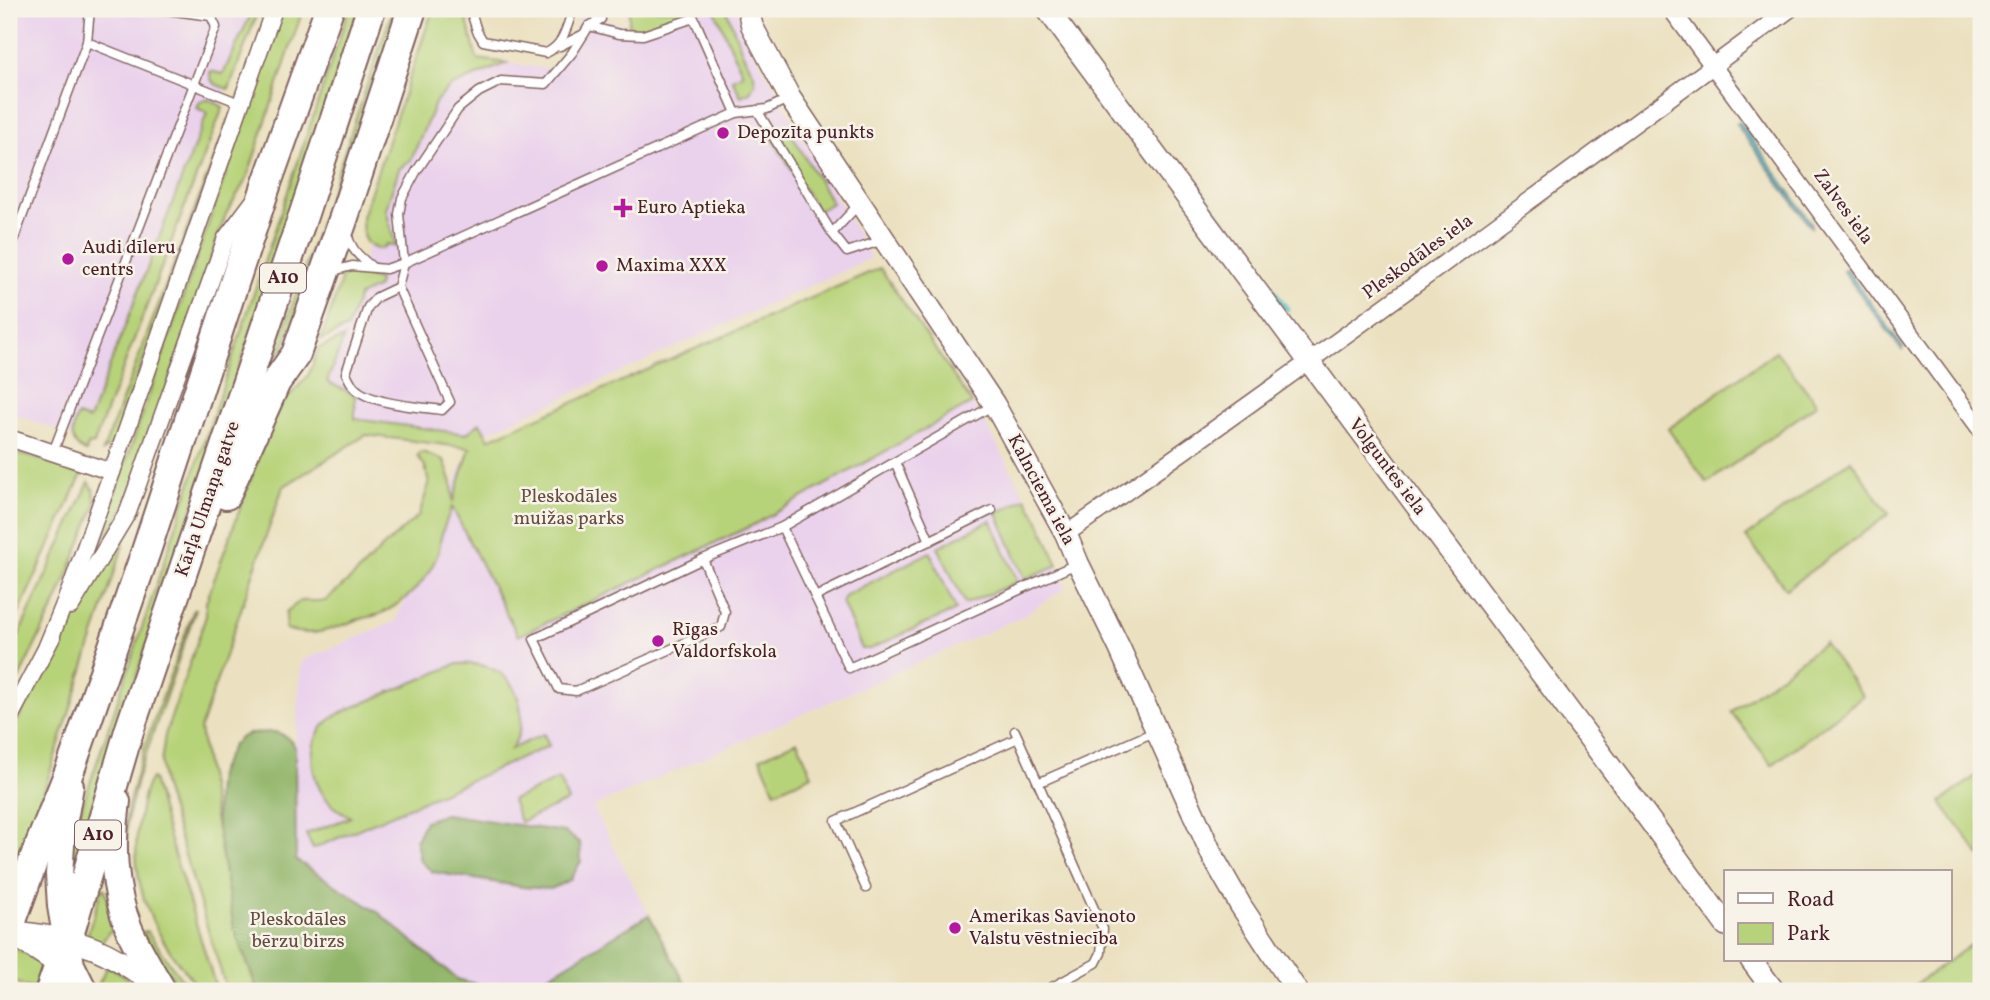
<svg xmlns="http://www.w3.org/2000/svg" width="1990" height="1000" font-family="Vollkorn,serif">
<style>
.built{fill:#ead1ec}
.green{fill:#b7d379;stroke:#807952;stroke-width:2}
.forest{fill:#91b569;stroke:#6e6a4a;stroke-width:2}
.water{fill:#4cbac3;stroke:#4b6c77;stroke-width:2}
.lines{fill:none;stroke-linecap:round;stroke-linejoin:round}
.stream{stroke:#4cbac3;stroke-width:5}
.service-casing{stroke:#82635f;stroke-width:11}
.minor-casing{stroke:#82635f;stroke-width:19}
.tertiary-casing{stroke:#82635f;stroke-width:24}
.primary-casing{stroke:#82635f;stroke-width:30}
.trunk-casing{stroke:#82635f;stroke-width:32}
.service{stroke:#fff;stroke-width:8}
.minor{stroke:#fff;stroke-width:16}
.tertiary{stroke:#fff;stroke-width:21}
.primary{stroke:#fff;stroke-width:26}
.trunk{stroke:#fff;stroke-width:28}
.poi-dot{fill:#b5179e;stroke:#f7f3e8;stroke-width:2.5}
.labels{text-anchor:middle;dominant-baseline:central;stroke-width:5;stroke-linejoin:round;paint-order:stroke}
.shield{fill:#f7f3e8;stroke:#7e5f64;stroke-width:2}
.shield-label{font-size:18px;font-weight:bold;fill:#4a1f2b}
.poi-label{font-size:19px;fill:#4a1f2b;stroke:#f7f3e8;text-anchor:start}
.street-label{font-size:19px;fill:#4a1f2b;stroke:#f7f3e8}
.park-label{font-size:19px;fill:#654c3e;stroke:#f7f3e8}
</style>
<rect width="100%" height="100%" fill="#f7f3e8"/>
<filter id="ink" filterUnits="userSpaceOnUse"><feTurbulence type="fractalNoise" baseFrequency=".0143" numOctaves="2"/><feDisplacementMap in="SourceGraphic" scale="14" xChannelSelector="R" yChannelSelector="G"/><feConvolveMatrix kernelMatrix="1 2 1 2 8 2 1 2 1" color-interpolation-filters="sRGB"/></filter>
<filter id="wash" filterUnits="userSpaceOnUse"><feTurbulence type="fractalNoise" baseFrequency=".00686" numOctaves="4" result="noise"/><feDisplacementMap in="SourceGraphic" scale="28" xChannelSelector="R" yChannelSelector="G"/><feGaussianBlur stdDeviation="1.57" result="paint"/><feColorMatrix in="noise" values="0 0 0 0 0 0 0 0 0 0 0 0 0 0 0 0 0 1.4 0 .05"/><feComposite in="paint" operator="in"/></filter>
<g filter="url(#wash)">
<rect width="100%" height="100%" fill="#ebe1c0"/>
<g class="built">
<polygon points="9,9 245,9 255,10 94,434 84,440 9,412"/>
<polygon points="701,9 738,9 742,30 871,258 473,439 346,424 319,388 421,94 507,63 558,70 582,12 643,31"/>
<polygon points="880,268 988,428 1040,523 1066,588 1021,617 593,807 649,915 538,982 501,991 457,979 379,913 296,860 295,747 301,661 396,621 470,448"/>
</g>
<g class="green">
<polygon points="283,9 303,9 247,178 226,214 219,234 136,480 124,508 100,546 97,545"/>
<polygon points="349,9 359,9 65,890 70,854 77,822"/>
<polygon points="393,9 405,9 283,349 274,359"/>
<path d="M433 9H461L465 13 477 59 507 63 450 87 436 101 411 160 399 169 386 209 396 247 387 244 382 249C362 249 362 233 362 217Z"/>
<polygon points="629,9 701,9 643,31 629,27"/>
<polygon points="714,9 726,9 743,54 754,74 755,83 750,92 741,96 732,79 743,74"/>
<path d="M253 10 258 11 229 89C218 86 209 84 210 71L223 74Z"/>
<path d="M203 100H211L223 107 95 441 94 444 88 445 86 452C69 445 71 431 77 416L89 420 207 113 197 108 199 103Z"/>
<polygon points="229,119 114,443 103,451"/>
<polygon points="775,127 785,129 792,135 832,203 818,211 768,132"/>
<path d="M880 268 972 403 753 525 518 636 452 507C448 518 441 531 440 543 439 546 440 550 438 553 428 581 406 602 380 614 371 617 362 618 354 621 329 630 312 638 286 629V612L300 601H325L353 577 383 547 419 515 429 484 425 466 417 456 422 452 444 460 452 483 453 502 470 448 366 435 283 487 200 729 234 928 256 986 260 991H227L163 784 161 763 165 735 206 616V602L266 437 281 405 308 376 319 348 344 338 327 382 355 395V419L466 434 480 423 489 439Z"/>
<polygon points="351,272 379,280 378,287 359,296 347,328 321,340 343,274"/>
<polygon points="1776,351 1817,404 1707,483 1668,429"/>
<polygon points="9,452 48,461 82,474 9,634"/>
<polygon points="1851,460 1889,514 1786,589 1746,537"/>
<polygon points="89,482 93,489 96,504 57,601 9,698 9,656"/>
<polygon points="1026,498 1040,523 1058,565 1025,579 997,513"/>
<polygon points="991,520 1018,582 965,604 938,547"/>
<polygon points="120,538 124,543 9,899 9,739 31,692"/>
<polygon points="930,552 956,610 870,649 862,649 842,602 846,595"/>
<polygon points="194,609 196,609 137,780 127,822 127,872 137,918 135,919 124,873 123,836 128,805 145,745"/>
<polygon points="1824,643 1863,696 1772,765 1731,712"/>
<path d="M457 664C472 663 488 665 500 673 524 690 527 727 511 749L544 734 549 746 313 849 306 834 351 817C345 814 338 810 332 805 313 787 306 755 319 732 324 723 332 718 340 713Z"/>
<polygon points="797,741 812,775 775,792 760,758"/>
<polygon points="1981,772 1981,855 1980,856 1941,802"/>
<path d="M151 778 153 779 167 831 217 991H202C156 941 125 885 140 814 142 802 144 788 151 778Z"/>
<polygon points="559,779 568,801 520,822 512,800"/>
<polygon points="102,888 105,889 116,927 108,933 101,944 87,936"/>
<path d="M147 931 179 976 194 991H186C169 973 153 955 143 932Z"/>
<polygon points="1981,938 1981,991 1906,991"/>
<polygon points="13,947 27,954 41,965 34,989 9,980 9,963"/>
<polygon points="108,965 126,977 142,991 102,991 98,985"/>
</g>
<g class="forest">
<path d="M275 732C285 735 290 739 295 747L296 860 379 913 457 979 501 991 538 982 649 915 689 991H260L256 986 234 928 217 826 216 798 218 774 232 746 241 737 251 733Z"/>
<polygon points="445,814 564,832 580,843 581,861 570,880 551,889 523,887 433,872 420,861 416,840 425,821"/>
</g>
<g class="water">
<polygon points="1740,122 1812,224 1811,227 1736,124"/>
<polygon points="1846,269 1903,347 1902,350 1843,271"/>
</g>
<g class="lines">
<g class="stream">
<polyline points="1972,9 1981,22"/>
<polyline points="1181,163 1223,223"/>
<polyline points="1241,248 1287,309"/>
</g>
</g>
</g>
<g filter="url(#ink)">
<g class="lines">
<g class="service-casing">
<g id="service">
<polyline points="90,9 87,42 232,100 240,105"/>
<path d="M470 9 477 31 483 41 546 53C564 45 567 26 573 9"/>
<polyline points="589,26 601,19 600,9"/>
<polyline points="560,46 584,34"/>
<polyline points="757,110 832,233 847,252 883,240"/>
<polyline points="832,233 859,204"/>
<path d="M347 234C352 251 359 256 372 267"/>
<polyline points="9,252 87,42"/>
<polyline points="333,271 352,266 386,269 404,263 736,113 767,109 788,99"/>
<path d="M398 287 377 297 368 307 346 373C349 379 351 384 355 388 370 404 420 407 442 410L450 402 398 287 404 263 399 214 402 198 416 172 458 109 479 92 501 81 546 84 572 53 589 26 619 34 643 35 694 18 736 113"/>
<polyline points="53,452 216,27 211,16 159,9"/>
<polyline points="895,462 930,541"/>
<polyline points="782,527 849,668 1076,564"/>
<polyline points="703,559 725,612 721,627 576,691 559,689 534,639 703,559 782,527 992,406"/>
<polyline points="815,597 992,510"/>
<polyline points="1015,731 1103,929 1101,953 1096,963 1045,991"/>
<polyline points="1038,783 1154,732"/>
<polyline points="866,888 836,821 1018,738"/>
</g>
</g>
<g class="minor-casing">
<g id="minor">
<polyline points="1671,9 1981,430"/>
<polyline points="9,438 112,472"/>
<path d="M1066 534C1311 363 1550 186 1790 9"/>
<polyline points="71,606 128,512 226,238 253,202"/>
<polyline points="47,646 71,587 112,472 274,9"/>
<polyline points="9,719 52,637"/>
</g>
</g>
<g class="tertiary-casing">
<g id="tertiary">
<polyline points="748,9 752,26 790,98 994,404 1066,534 1078,563 1120,649 1213,857 1241,906 1297,991"/>
<polyline points="1047,9 1624,785 1726,925"/>
<path d="M9 931C58 938 89 939 132 969 141 975 150 981 157 990"/>
<polyline points="13,934 58,964 70,974"/>
<polyline points="1751,960 1774,991"/>
</g>
</g>
<g class="primary-casing">
<g id="primary">
<polyline points="70,786 62,831 59,874 61,906 71,965 84,991"/>
<path d="M117 801C111 842 113 890 129 929 139 951 151 971 163 991"/>
</g>
</g>
<g class="trunk-casing">
<g id="trunk">
<polyline points="226,495 276,382 296,354 343,220 412,9"/>
<polyline points="9,929 34,859 71,767 146,551 267,183 329,9"/>
<polyline points="50,991 68,939 129,731 305,210 371,9"/>
</g>
</g>
<use href="#service" class="service"/>
<use href="#minor" class="minor"/>
<use href="#tertiary" class="tertiary"/>
<use href="#primary" class="primary"/>
<use href="#trunk" class="trunk"/>
</g>
</g>
<g class="poi-dot">
<circle cx="723" cy="133" r="7"/>
<path d="M619.5 197.5h7v7h7v7h-7v7h-7v-7h-7v-7h7z"/>
<circle cx="68" cy="259" r="7"/>
<circle cx="602" cy="266" r="7"/>
<circle cx="658" cy="641" r="7"/>
<circle cx="955" cy="928" r="7"/>
</g>
<g class="labels">
<g class="shield">
<rect x="260" y="263.5" width="46" height="29" rx="5"/>
<rect x="75" y="820.5" width="46" height="29" rx="5"/>
</g>
<g class="shield-label">
<text x="283" y="278">A10</text>
<text x="98" y="835">A10</text>
</g>
<g class="poi-label">
<text x="737" y="133">Depozīta punkts</text>
<text x="637" y="208">Euro Aptieka</text>
<text x="82" y="248">Audi dīleru<tspan x="82" dy="22">centrs</tspan></text>
<text x="616" y="266">Maxima XXX</text>
<text x="672" y="630">Rīgas<tspan x="672" dy="22">Valdorfskola</tspan></text>
<text x="969" y="917">Amerikas Savienoto<tspan x="969" dy="22">Valstu vēstniecība</tspan></text>
</g>
<g class="street-label">
<text transform="translate(1843 207) rotate(54)">Zalves iela</text>
<text transform="translate(1418 257) rotate(-36)">Pleskodāles iela</text>
<text transform="translate(1387 467) rotate(53)">Volguntes iela</text>
<text transform="translate(1041 490) rotate(62)">Kalnciema iela</text>
<text transform="translate(208 499) rotate(-71)">Kārļa Ulmaņa gatve</text>
</g>
<g class="park-label">
<text x="569" y="497">Pleskodāles<tspan x="569" dy="22">muižas parks</tspan></text>
<text x="298" y="920">Pleskodāles<tspan x="298" dy="22">bērzu birzs</tspan></text>
</g>
</g>
<rect width="1990" height="1000" fill="none" stroke="#f7f3e8" stroke-width="35"/>
<rect x="1724" y="870" width="228" height="91" fill="#f7f3e8" stroke="#b29e9c" stroke-width="2"/>
<rect x="1738" y="893" width="35" height="10" fill="#ffffff" stroke="#b29e9c" stroke-width="2"/>
<text x="1787" y="906" font-size="21" fill="#4a1f2b">Road</text>
<rect x="1738" y="923" width="35" height="21" fill="#b7d379" stroke="#b29e9c" stroke-width="2"/>
<text x="1787" y="940" font-size="21" fill="#4a1f2b">Park</text>
</svg>
